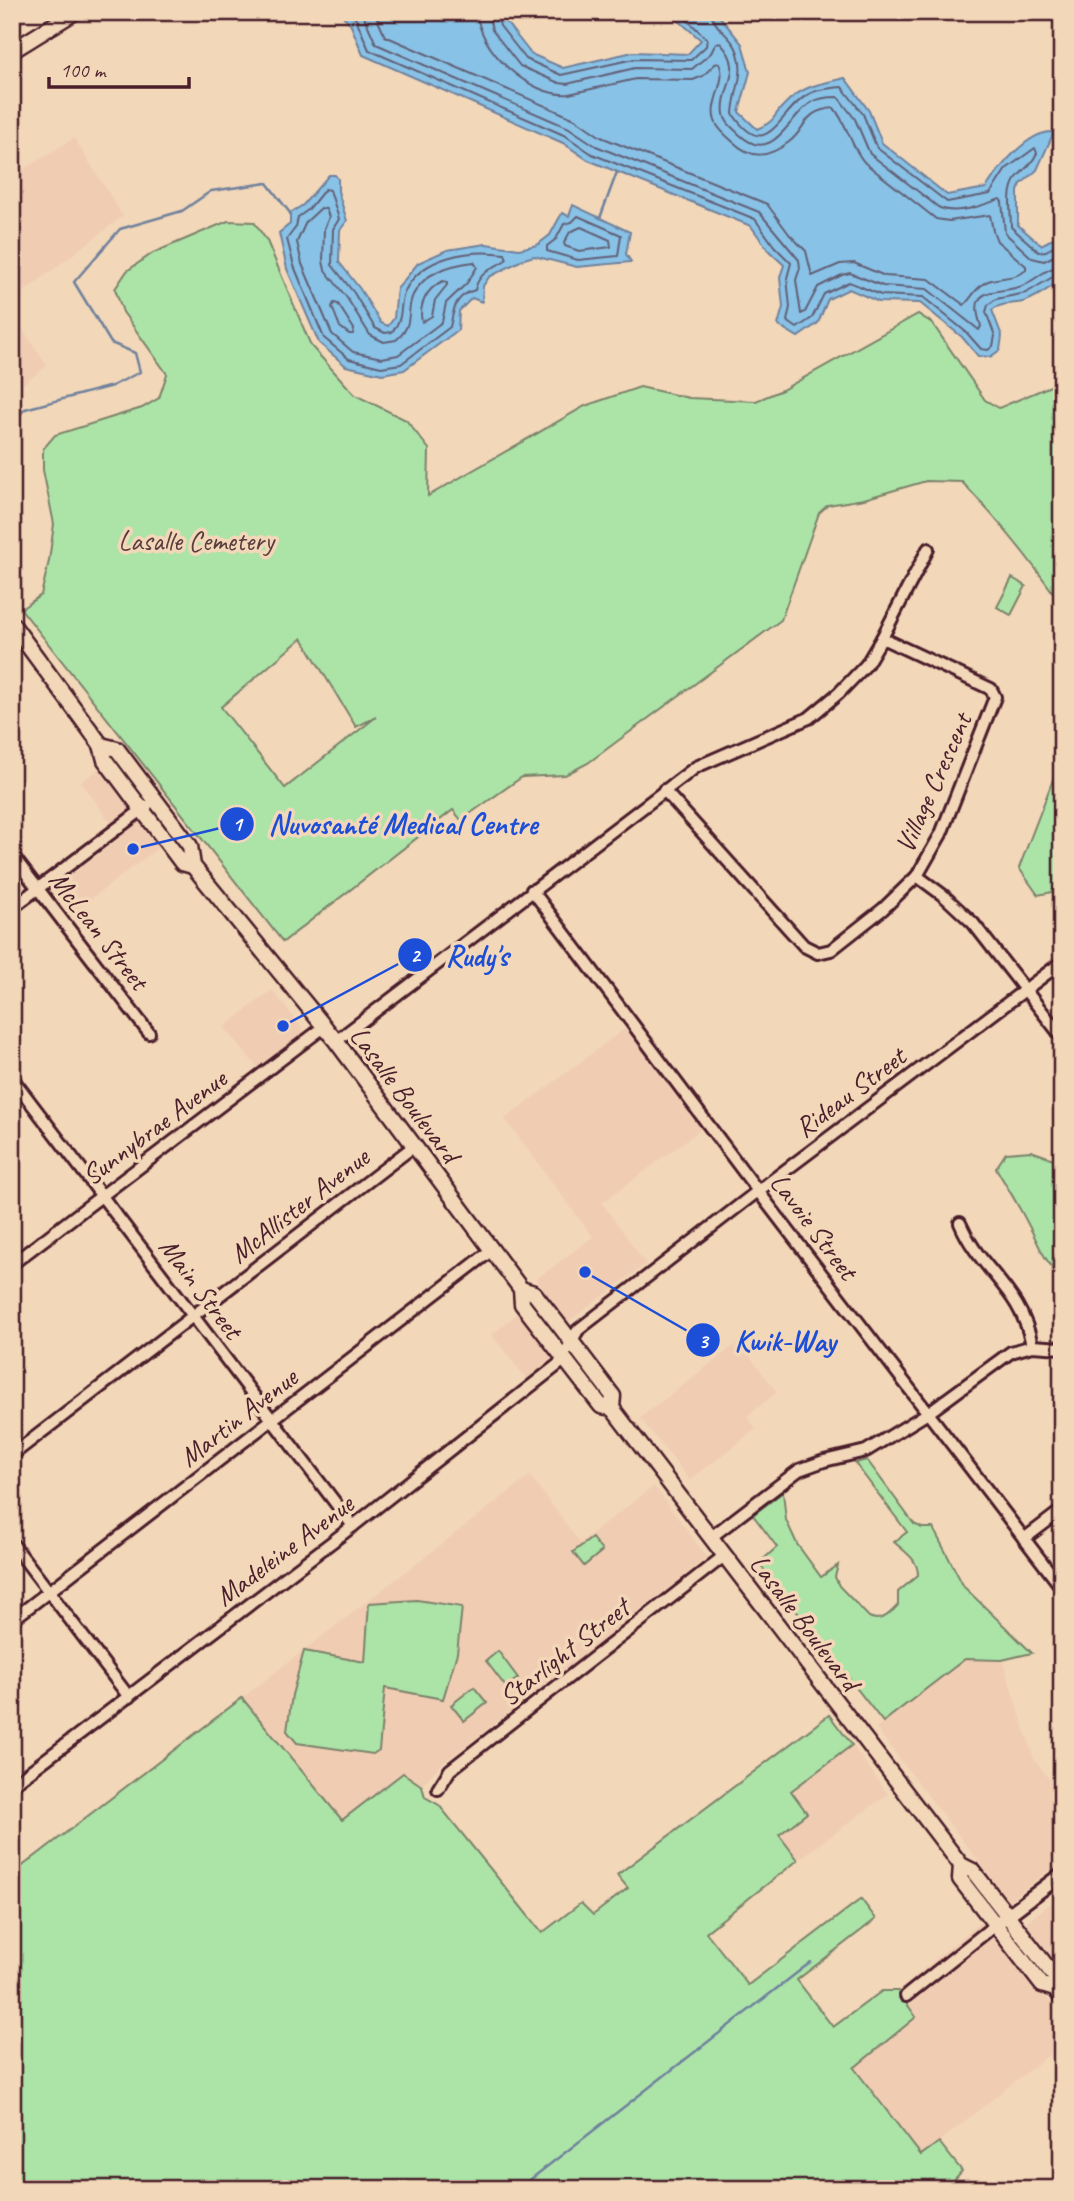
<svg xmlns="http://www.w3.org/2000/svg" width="1074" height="2201" font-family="Caveat,sans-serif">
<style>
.built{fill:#f0ccb3}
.green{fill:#ace4a8;stroke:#7b826a;stroke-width:2;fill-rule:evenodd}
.water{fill:#88c2e7;stroke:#6f819c;stroke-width:2}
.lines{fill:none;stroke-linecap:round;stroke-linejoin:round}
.shore{stroke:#636076;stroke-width:2}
.stream{stroke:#6f819c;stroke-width:2.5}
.minor-casing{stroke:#4a1f2b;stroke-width:16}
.tertiary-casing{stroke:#4a1f2b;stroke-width:18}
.secondary-casing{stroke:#4a1f2b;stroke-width:19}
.minor{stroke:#f2d7b9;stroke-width:10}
.tertiary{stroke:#f2d7b9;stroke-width:12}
.secondary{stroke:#f2d7b9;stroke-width:14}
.labels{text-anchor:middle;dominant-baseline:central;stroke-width:7;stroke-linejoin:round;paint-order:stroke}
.park-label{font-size:28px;fill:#593d3e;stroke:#f2d7b9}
.street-label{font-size:28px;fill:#4a1f2b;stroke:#f2d7b9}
.leader{fill:none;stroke:#1d4ed8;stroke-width:2.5}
.callout-dot{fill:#1d4ed8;stroke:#f2d7b9;stroke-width:2.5}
.mark-label{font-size:21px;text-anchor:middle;font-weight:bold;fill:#fff}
.callout-label{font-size:30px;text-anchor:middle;font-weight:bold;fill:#1d4ed8;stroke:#f2d7b9;stroke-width:7;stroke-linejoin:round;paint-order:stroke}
</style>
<rect width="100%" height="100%" fill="#f2d7b9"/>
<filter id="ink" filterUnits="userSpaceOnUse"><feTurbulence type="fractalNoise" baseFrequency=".0143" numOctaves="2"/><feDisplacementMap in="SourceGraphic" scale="14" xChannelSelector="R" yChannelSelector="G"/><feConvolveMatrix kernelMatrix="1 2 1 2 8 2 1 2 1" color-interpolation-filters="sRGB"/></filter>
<g filter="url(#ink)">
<g class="built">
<polygon points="74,138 123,216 12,301 12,177"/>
<polygon points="12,313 47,366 12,392"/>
<polygon points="100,768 159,847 71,914 53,889 121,837 81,782"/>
<polygon points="272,990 306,1033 259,1069 224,1027"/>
<polygon points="627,1027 705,1126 602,1203 646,1264 568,1322 536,1279 593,1237 505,1119"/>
<polygon points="520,1311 554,1356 528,1381 492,1335"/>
<polygon points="739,1342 777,1392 747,1416 756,1429 690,1480 640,1418"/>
<polygon points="530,1476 580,1543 654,1486 707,1557 634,1617 443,1763 422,1784 403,1774 342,1820 242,1698"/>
<polygon points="965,1659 1002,1660 1034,1759 1062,1797 1062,1860 1009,1901 876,1728"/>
<polygon points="852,1745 888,1794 798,1860 779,1835 807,1813 791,1792"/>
<polygon points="1062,1894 1062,1970 1026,1923"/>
<polygon points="984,1919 1062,2017 1062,2044 921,2156 854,2067 916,2018 898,1991"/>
</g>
<g class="green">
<path d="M228 221 254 222 267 241 311 346 355 395 406 420 429 449 428 496 585 406 640 387 689 398 756 401 782 390 918 314 932 323 985 400 999 408 1062 381V606C1032 561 999 521 962 482L926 481 864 499 828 505 819 513 781 620 588 763 565 775 522 777 461 820 453 810 283 942 21 609 41 595 49 561 54 524 43 470V449L55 435 142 408 159 398 167 374 123 312 115 289 127 271 153 253ZM302 638 356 727 376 717 285 788 221 707Z"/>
<polygon points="1012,578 1026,586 1011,615 997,607"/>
<polygon points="1062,756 1062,890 1038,895 1019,868"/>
<path d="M1031 1151 1062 1162V1276C1044 1263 1039 1244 1029 1226 1019 1206 1007 1187 996 1168L1006 1153Z"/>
<path d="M867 1460 914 1524 922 1528H933L964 1587 1032 1653 1002 1660 965 1659 883 1722 759 1563 777 1547 753 1515 783 1492 786 1520 797 1544 821 1577 838 1565 835 1577 839 1586 869 1617C881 1623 890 1614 898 1605V1592L918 1575C918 1559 905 1552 894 1542L907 1532 855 1463Z"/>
<polygon points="592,1538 602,1551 584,1566 573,1552"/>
<polygon points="417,1600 462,1607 457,1653 443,1699 385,1688 379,1750 373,1754 297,1743 287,1731 292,1695 304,1651 365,1662 369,1603"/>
<polygon points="498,1651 518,1678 506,1687 486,1661"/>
<polygon points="474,1687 487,1703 464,1721 451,1705"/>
<polygon points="242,1698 342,1820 403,1773 422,1786 425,1797 439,1805 542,1933 581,1903 593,1915 628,1888 617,1875 829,1715 852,1745 791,1791 807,1813 779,1835 798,1860 706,1932 748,1985 861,1899 876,1919 797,1980 833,2027 882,1991 898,1991 916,2017 854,2068 921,2155 939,2142 962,2171 946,2189 12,2189 12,1874"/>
</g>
<g class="water">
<path d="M339 12H503L506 22 531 54 563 68 633 52 688 54 701 40 669 12H716L742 44 750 72 739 112 757 129C778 120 771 117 785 104 803 85 821 84 845 78L869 111 882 143 947 195 986 188C999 168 1028 130 1054 132L1037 170 1021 184 1018 191V225L1041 245 1062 234V280C1050 287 1038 297 1026 301 1015 305 1001 302 992 310L1002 336 1000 350 990 357 978 356 962 337 920 303 879 302 849 289 828 299 818 323 798 337 778 325 783 307 780 277 784 265 769 251 751 226 588 160 563 143 363 55 350 23Z"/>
<polygon points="329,175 335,175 338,179 338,191 347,221 340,230 339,262 360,289 381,323 388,326 394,318 397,289 418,263 447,250 486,244 519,249 537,245 550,235 562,213 569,216 573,205 630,232 626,254 631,262 577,267 534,256 524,259 489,277 483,286 482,302 472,298 459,311 458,330 404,370 382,374 346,366 319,343 287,269 279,233 290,224 290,213 303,205"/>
</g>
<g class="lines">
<g class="shore">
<polyline points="349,12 356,19 369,50 566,136 592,154 755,219 774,246 791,263 787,278 790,307 787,321 797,328 812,318 824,294 849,282 881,295 923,297 966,332 981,349 988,350 993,346 995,336 986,312 988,305 996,299 1026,293 1056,275 1062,275"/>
<path d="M362 12 376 44 569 128 596 146 759 212 799 260 800 268 796 280 801 314 805 312 818 287 842 275 850 273 883 286 927 289 979 330 981 326C966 284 998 295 1022 286 1036 280 1046 267 1062 266"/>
<path d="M374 12 385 36 575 119 601 137 767 204 789 234 806 251 812 276 840 264 854 263 885 276 929 279 964 305C972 298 976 286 988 281 1001 276 1014 280 1026 270V266L997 241 993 231 990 215 949 221 936 219 865 163C851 148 848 125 834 108 801 111 808 128 789 142 768 158 752 160 732 141 727 136 721 132 717 125 705 105 729 82 719 63L715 64 703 76 693 80 636 79 569 94C531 98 478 50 477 12"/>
<path d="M488 12 492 30 520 66 559 83 567 84 635 68 692 69 711 53 716 43H720C747 70 720 87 724 114 725 123 734 129 740 135 773 166 789 115 812 102 819 98 830 97 838 97L855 119 870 154 938 207C955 216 984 205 1000 199L1002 202 1005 233 1032 258 1044 261 1062 252"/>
<polyline points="496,12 500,26 526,59 561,75 634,59 691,60 706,46 707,39 679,12"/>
<path d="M711 12C713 27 730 35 736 48 747 74 734 89 733 114 768 166 779 109 809 94 817 89 832 88 842 87L863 114 877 148 947 202 990 194 1006 169 1035 148 1037 153C1030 168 1024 168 1015 180 1007 192 1011 213 1011 227L1039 252 1046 251 1062 242"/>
<path d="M325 189 330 190 339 219 333 229 332 265 354 293 375 328 385 333 392 332C405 317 398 306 405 291 422 256 470 249 505 254L507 259C493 269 479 271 475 290 454 296 454 309 450 327L401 364 381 367 349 359 324 338 294 266 287 239 296 227 298 217 308 210Z"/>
<path d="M321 208 326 209 329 217 324 229 323 261 325 270 347 298 370 335 384 342 396 340C415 325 405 312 413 295 424 272 450 265 474 262L477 267 467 283 446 303 442 322 398 355 382 358 353 352 332 334 302 264 297 242 306 222Z"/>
<polygon points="578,216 621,235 618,256 578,260 547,251 547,246 556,239 564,224 572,222"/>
<polygon points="581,227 610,240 611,247 579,251 565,246 564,243 570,232"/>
<path d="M443 281 447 282V285L435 300 432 316 422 322C418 305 427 288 443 281Z"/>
<polygon points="334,303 338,304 354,329 353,334 349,334 340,327 332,307"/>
</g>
<g class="stream">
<polyline points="1052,133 1062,124"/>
<polyline points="600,218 617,172"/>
<polyline points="12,422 25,409 112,386 140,372 135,353 111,343 74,282 120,229 182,211 211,191 267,183 290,213"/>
<polyline points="12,498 15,505 12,522"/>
<polyline points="518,2189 811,1962"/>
</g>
<g class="minor-casing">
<g id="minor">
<polyline points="664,790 804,946 818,953 831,950 883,909 917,876 941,834 995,697 991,689 882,638"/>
<polyline points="12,855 149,1033"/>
<polyline points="917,876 944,896 973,923 1062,1037"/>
<polyline points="532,890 758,1191 1062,1588"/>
<polyline points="12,908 147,806"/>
<polyline points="336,1041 696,767 809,718 839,693 866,665 882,638 928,549"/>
<polyline points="12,1078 353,1526"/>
<path d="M960 1223C980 1271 1022 1289 1032 1346"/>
<polyline points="12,1264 324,1027"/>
<polyline points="12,1455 414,1146"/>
<polyline points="710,1538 799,1470 824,1461 866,1451 928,1413 1011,1352 1032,1346 1062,1348"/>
<polyline points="1024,1539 1062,1510"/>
<polyline points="12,1543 129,1697"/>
<polyline points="12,1620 492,1250"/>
<polyline points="12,1785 353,1526 559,1364 578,1330 758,1191 1062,962"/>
<polyline points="438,1789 450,1770 724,1556"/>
<polyline points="906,1996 995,1925"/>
</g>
</g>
<g class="tertiary-casing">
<polyline id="tertiary" points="1000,1921 1062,1874"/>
</g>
<g class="secondary-casing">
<g id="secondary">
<polyline points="12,51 75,12"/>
<polyline points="12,624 101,745 105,760 182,863 193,866"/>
<polyline points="101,745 117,749 190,846 193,866 336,1041 521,1289 522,1304 601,1406 612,1408"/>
<polyline points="521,1289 534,1293 562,1329 613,1396 612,1408 961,1865 973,1871 1055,1977 1055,1989 1062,1998"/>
<polyline points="961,1865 960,1879 1042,1985 1055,1989"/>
</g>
</g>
<use href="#minor" class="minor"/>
<use href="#tertiary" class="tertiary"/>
<use href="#secondary" class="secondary"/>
</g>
</g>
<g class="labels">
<g class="park-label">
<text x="196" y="540">Lasalle Cemetery</text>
</g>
<g class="street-label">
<text transform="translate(933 783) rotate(-66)">Village Crescent</text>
<text transform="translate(99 930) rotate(52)">McLean Street</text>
<text transform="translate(850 1092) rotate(-37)">Rideau Street</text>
<text transform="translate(405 1094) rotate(53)">Lasalle Boulevard</text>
<text transform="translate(154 1127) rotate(-37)">Sunnybrae Avenue</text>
<text transform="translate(299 1205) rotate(-38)">McAllister Avenue</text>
<text transform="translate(814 1226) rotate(53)">Lavoie Street</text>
<text transform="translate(201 1288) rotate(53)">Main Street</text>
<text transform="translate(238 1417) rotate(-38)">Martin Avenue</text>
<text transform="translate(284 1550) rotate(-37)">Madeleine Avenue</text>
<text transform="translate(805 1622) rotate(53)">Lasalle Boulevard</text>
<text transform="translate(564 1652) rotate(-38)">Starlight Street</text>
</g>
</g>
<path class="leader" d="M133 849L237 824M283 1026L415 955M585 1272L703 1340"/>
<g class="callout-dot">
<circle cx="133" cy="849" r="7"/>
<circle cx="283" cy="1026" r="7"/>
<circle cx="585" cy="1272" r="7"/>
<circle cx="237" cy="824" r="18"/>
<circle cx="415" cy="955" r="18"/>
<circle cx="703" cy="1340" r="18"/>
</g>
<g class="mark-label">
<text x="237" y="831">1</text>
<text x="415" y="962">2</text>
<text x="703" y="1348">3</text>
</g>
<g class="callout-label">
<text x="403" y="834">Nuvosanté Medical Centre</text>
<text x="477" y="966">Rudy's</text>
<text x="785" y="1351">Kwik-Way</text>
</g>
<rect width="1074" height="2201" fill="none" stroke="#f2d7b9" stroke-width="42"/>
<rect x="21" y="21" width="1032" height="2159" fill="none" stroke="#4a1f2b" stroke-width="2.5" filter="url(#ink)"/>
<path d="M49 77v10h140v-10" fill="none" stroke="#4a1f2b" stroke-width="3.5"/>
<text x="60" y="77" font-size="21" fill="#4a1f2b" stroke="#f2d7b9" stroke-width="5" paint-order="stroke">100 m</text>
</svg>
